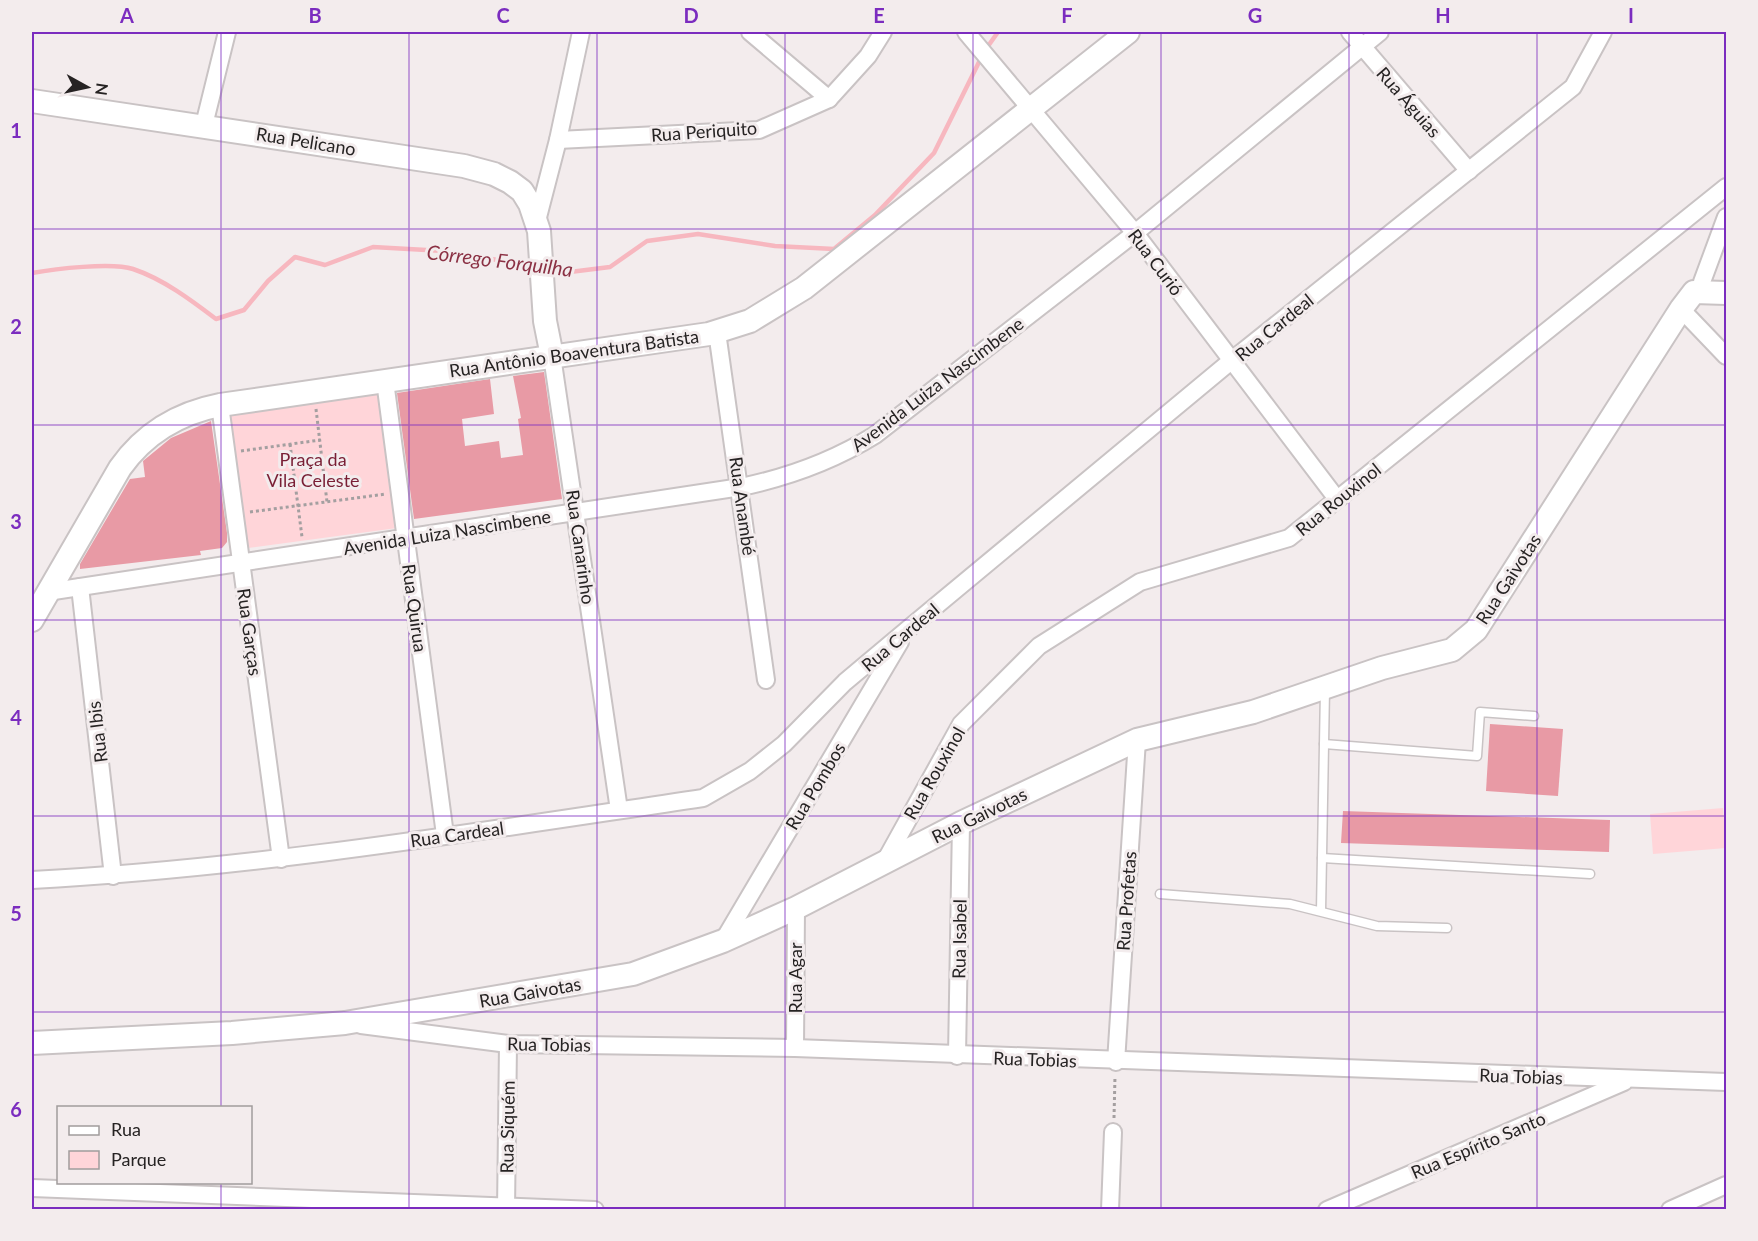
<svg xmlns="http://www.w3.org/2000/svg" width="1758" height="1241" font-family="Lato,sans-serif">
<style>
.green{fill:#ffd5d9}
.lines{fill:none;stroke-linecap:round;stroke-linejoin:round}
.stream{stroke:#f7b7bf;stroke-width:4.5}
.building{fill:#e89aa5}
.lane-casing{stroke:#c9c3c4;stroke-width:11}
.street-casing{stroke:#c9c3c4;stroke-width:20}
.secondary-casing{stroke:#c9c3c4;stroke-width:26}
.path{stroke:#a49fa0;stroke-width:3;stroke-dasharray:3 3;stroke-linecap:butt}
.lane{stroke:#fff;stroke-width:8}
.street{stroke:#fff;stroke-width:16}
.secondary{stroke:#fff;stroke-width:22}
.grid{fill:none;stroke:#7b2cbf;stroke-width:1.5;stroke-opacity:0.55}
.labels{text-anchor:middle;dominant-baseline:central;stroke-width:6;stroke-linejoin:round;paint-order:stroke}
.street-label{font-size:18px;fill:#262323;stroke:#f3eced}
.park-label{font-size:18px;fill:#791f35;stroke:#f3eced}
.water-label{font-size:20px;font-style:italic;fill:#8b3144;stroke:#f3eced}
.neatline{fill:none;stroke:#7b2cbf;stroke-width:2}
.grid-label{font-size:20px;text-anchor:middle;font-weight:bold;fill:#7b2cbf}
</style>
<rect width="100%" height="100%" fill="#f3eced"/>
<g class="green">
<polygon points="379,391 397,528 248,548 230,411"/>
<polygon points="1723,808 1726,848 1653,854 1650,814"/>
</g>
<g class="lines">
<g class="stream">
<polyline points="986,49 998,32"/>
<polyline points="548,268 570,272 610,267 647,241 698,234 775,246 834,249 875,215 934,153 982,56"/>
<path d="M32 273C54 269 112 262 133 269 163 279 191 300 216 319L244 310 268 281 295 257 325 265 373 247 444 251 533 266"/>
</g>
</g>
<g class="building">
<polygon points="544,372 562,499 414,519 397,393 490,379 494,414 462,419 465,446 499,441 501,458 523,455 518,419 521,418 513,376"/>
<polygon points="211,421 227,533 227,542 222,548 200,551 201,555 80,569 80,564 130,479 145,477 143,461 171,438"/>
<polygon points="1490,724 1563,729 1558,796 1486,791"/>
<polygon points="1343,811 1610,820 1609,852 1341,843"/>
</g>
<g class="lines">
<g class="lane-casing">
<g id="lane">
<polyline points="1324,744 1477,756 1480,712 1534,716"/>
<polyline points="1322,858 1590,874"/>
<polyline points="1160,894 1290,904 1377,926 1447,928"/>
<polyline points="1321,911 1325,689"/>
</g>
</g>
<g class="street-casing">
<g id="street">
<polyline points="750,32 829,99"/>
<polyline points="966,32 1135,233 1337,499"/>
<polyline points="1350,32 1469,171"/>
<polyline points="204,125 227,32"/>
<polyline points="558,140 759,130 829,99 868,56 883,32"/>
<polyline points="537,221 558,140 581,32"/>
<polyline points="1702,282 1726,217"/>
<polyline points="1681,309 1726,356"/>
<polyline points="717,332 766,680"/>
<polyline points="552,356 619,810"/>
<polyline points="385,381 445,835"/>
<polyline points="220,405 281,859"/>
<polyline points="80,587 113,876"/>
<path d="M47 592 741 487C789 477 833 461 875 435L1135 233 1380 32"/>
<polyline points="884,863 961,724 1039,646 1140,582 1289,538 1726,187"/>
<path d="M32 880C257 868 480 831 703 798L750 771 784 744 845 682 907 630 1231 361 1573 87 1603 32"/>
<polyline points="723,941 900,642"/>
<polyline points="361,1025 508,1044 795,1048 1726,1082"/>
<polyline points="795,1048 796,908"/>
<polyline points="957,1056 961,823"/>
<polyline points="1116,1062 1137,740"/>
<polyline points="32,1188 595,1210"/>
<polyline points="506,1210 508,1044"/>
<polyline points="1110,1210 1113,1132"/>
<polyline points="1327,1210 1624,1082"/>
<polyline points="1670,1210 1726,1185"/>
</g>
</g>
<g class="secondary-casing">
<g id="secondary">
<polyline points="32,101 464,166 494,174 510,182 522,191 530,204 539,231 545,321 552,356"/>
<path d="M32 620 120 468C144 434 179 413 220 405L709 334 750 321 804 288 1128 32"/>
<polyline points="32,1043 232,1033 345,1023 633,974 723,941 796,908 961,823 1137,740 1253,712 1382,668 1452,650 1476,630 1681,309 1694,292 1726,293"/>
</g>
</g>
<g class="path">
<polyline points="316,409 327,502"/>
<polyline points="290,444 302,537"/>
<polyline points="241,451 320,440"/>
<polyline points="250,512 386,494"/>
<polyline points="1114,1118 1115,1076"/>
</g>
<use href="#lane" class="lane"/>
<use href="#street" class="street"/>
<use href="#secondary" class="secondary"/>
</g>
<path class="grid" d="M221 32V1108M409 32V1210M597 32V1210M785 32V1210M973 32V1210M1161 32V1210M1349 32V1210M1537 32V1210M32 229H1726M32 425H1726M32 620H1726M32 816H1726M32 1012H1726M221 1182V1210"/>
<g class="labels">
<g class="street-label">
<text transform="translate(1409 102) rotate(49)">Rua Águias</text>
<text transform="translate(704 131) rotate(-4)">Rua Periquito</text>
<text transform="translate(306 141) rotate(9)">Rua Pelicano</text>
<text transform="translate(1156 262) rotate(53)">Rua Curió</text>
<text transform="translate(1274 327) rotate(-39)">Rua Cardeal</text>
<text transform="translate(574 353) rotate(-8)">Rua Antônio Boaventura Batista</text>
<text transform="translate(937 384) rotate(-37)">Avenida Luiza Nascimbene</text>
<text transform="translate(1338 499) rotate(-39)">Rua Rouxinol</text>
<text transform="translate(743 506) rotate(82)">Rua Anambé</text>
<text transform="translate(447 532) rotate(-9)">Avenida Luiza Nascimbene</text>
<text transform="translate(581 547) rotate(82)">Rua Canarinho</text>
<text transform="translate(1508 579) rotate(-57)">Rua Gaivotas</text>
<text transform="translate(415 608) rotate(82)">Rua Quirua</text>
<text transform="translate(250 632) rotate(82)">Rua Garças</text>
<text transform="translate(900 637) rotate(-40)">Rua Cardeal</text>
<text transform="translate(97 732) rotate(-97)">Rua Ibis</text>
<text transform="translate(934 773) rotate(-60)">Rua Rouxinol</text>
<text transform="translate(815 786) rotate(-59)">Rua Pombos</text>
<text transform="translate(979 815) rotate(-26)">Rua Gaivotas</text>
<text transform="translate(457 834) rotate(-8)">Rua Cardeal</text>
<text transform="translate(1126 901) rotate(-86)">Rua Profetas</text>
<text transform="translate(959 939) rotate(-89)">Rua Isabel</text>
<text transform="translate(795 978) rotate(-90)">Rua Agar</text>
<text transform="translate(530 992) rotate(-10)">Rua Gaivotas</text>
<text transform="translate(549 1044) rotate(1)">Rua Tobias</text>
<text transform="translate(1035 1059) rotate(2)">Rua Tobias</text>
<text transform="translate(1521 1076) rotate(2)">Rua Tobias</text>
<text transform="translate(507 1127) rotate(-89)">Rua Siquém</text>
<text transform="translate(1478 1145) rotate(-23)">Rua Espírito Santo</text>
</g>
<g class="park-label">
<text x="313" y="459">Praça da<tspan x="313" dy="21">Vila Celeste</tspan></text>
</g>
<g class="water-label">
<text transform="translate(500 260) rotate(7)">Córrego Forquilha</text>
</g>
</g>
<rect width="1758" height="1241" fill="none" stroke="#f3eced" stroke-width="66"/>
<rect x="57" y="1106" width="195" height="78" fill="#f3eced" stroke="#a19c9c" stroke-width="1.5"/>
<rect x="69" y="1126" width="30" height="9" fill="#ffffff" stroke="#a19c9c" stroke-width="1.5"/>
<text x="111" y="1136" font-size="18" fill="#262323">Rua</text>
<rect x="69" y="1151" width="30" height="18" fill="#ffd5d9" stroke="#a19c9c" stroke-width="1.5"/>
<text x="111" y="1166" font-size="18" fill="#262323">Parque</text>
<g transform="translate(87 87) rotate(98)" stroke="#f3eced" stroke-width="4.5" paint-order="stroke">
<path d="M0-4.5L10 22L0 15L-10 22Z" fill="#262323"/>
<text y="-9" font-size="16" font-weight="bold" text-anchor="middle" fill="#262323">N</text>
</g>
<rect x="33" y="33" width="1692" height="1175" class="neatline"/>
<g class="grid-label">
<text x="127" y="23">A</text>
<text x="315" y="23">B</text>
<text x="503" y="23">C</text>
<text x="691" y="23">D</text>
<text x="879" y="23">E</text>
<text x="1067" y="23">F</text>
<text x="1255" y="23">G</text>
<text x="1443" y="23">H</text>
<text x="1631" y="23">I</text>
<text x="16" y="138">1</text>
<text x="16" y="334">2</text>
<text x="16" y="529">3</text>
<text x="16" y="725">4</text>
<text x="16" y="921">5</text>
<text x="16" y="1117">6</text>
</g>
</svg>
